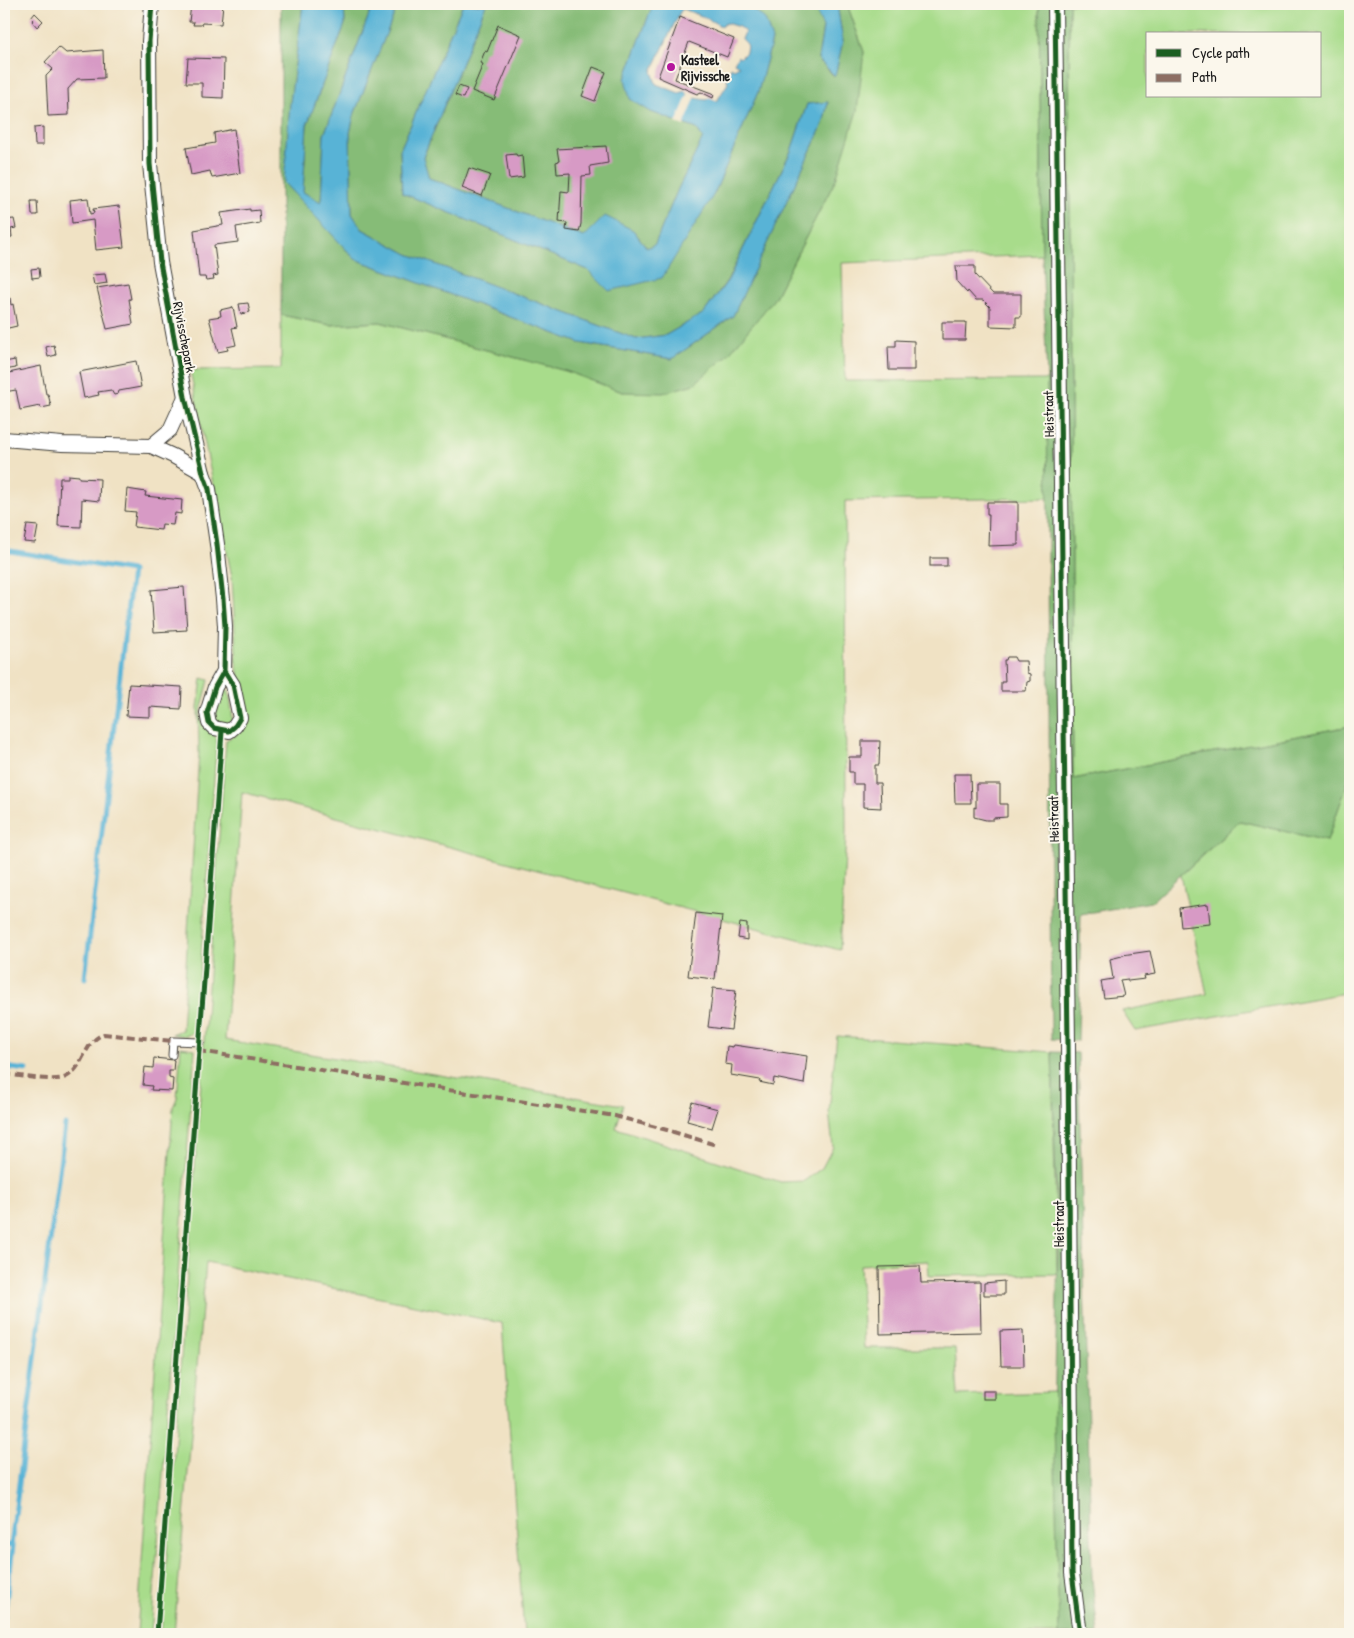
<svg xmlns="http://www.w3.org/2000/svg" width="1354" height="1638" font-family="'Patrick Hand',sans-serif">
<style>
.green{fill:#a8dc8b;stroke:#627c54;fill-rule:evenodd}
.forest{fill:#86bc77;stroke:#516c4a}
.water{fill:#59b3d6;stroke:#3a6879;fill-rule:evenodd}
.pier{fill:#f0e2c4}
.lines{fill:none;stroke-linecap:round;stroke-linejoin:round}
.stream{stroke:#59b3d6;stroke-width:5}
.building{fill:#d79ac5}
.lane-casing{stroke:#3c3a35;stroke-width:9}
.street-casing{stroke:#3c3a35;stroke-width:16}
.lane{stroke:#fff;stroke-width:7}
.street{stroke:#fff;stroke-width:14}
.quiet{stroke:#8d6e63;stroke-width:4;stroke-dasharray:8 4;stroke-linecap:butt}
.cycleway-casing{stroke:#fbf7ec;stroke-width:8}
.cycleway{stroke:#1b5e20;stroke-width:5}
.poi-dot{fill:#b5179e;stroke:#fbf7ec;stroke-width:2}
.labels{text-anchor:middle;dominant-baseline:central;stroke-width:4;stroke-linejoin:round;paint-order:stroke}
.poi-label{font-size:14px;font-weight:bold;fill:#1c1c1c;stroke:#fbf7ec;text-anchor:start}
.street-label{font-size:14px;fill:#1c1c1c;stroke:#fbf7ec}
</style>
<rect width="100%" height="100%" fill="#fbf7ec"/>
<filter id="ink" filterUnits="userSpaceOnUse"><feTurbulence type="fractalNoise" baseFrequency=".02" numOctaves="2"/><feDisplacementMap in="SourceGraphic" scale="10" xChannelSelector="R" yChannelSelector="G"/><feConvolveMatrix kernelMatrix="1 2 1 2 8 2 1 2 1" color-interpolation-filters="sRGB"/></filter>
<filter id="wash" filterUnits="userSpaceOnUse"><feTurbulence type="fractalNoise" baseFrequency=".0096" numOctaves="4" result="noise"/><feDisplacementMap in="SourceGraphic" scale="20" xChannelSelector="R" yChannelSelector="G"/><feGaussianBlur stdDeviation="1.12" result="paint"/><feColorMatrix in="noise" values="0 0 0 0 0 0 0 0 0 0 0 0 0 0 0 0 0 1.4 0 .05"/><feComposite in="paint" operator="in"/></filter>
<g filter="url(#wash)">
<rect width="100%" height="100%" fill="#f0e2c4"/>
<g class="green">
<polygon points="847,4 1039,4 1042,255 842,263 845,381 1047,380 1048,498 845,501 846,834 840,950 242,792 225,1040 623,1105 616,1128 781,1182 804,1181 822,1168 833,1147 829,1111 837,1036 1052,1052 1057,1274 929,1276 928,1261 860,1265 864,1348 955,1348 958,1395 1055,1392 1059,1634 524,1634 502,1323 206,1262 174,1634 161,1634 226,740 236,735 243,726 245,715 244,696 237,668 232,577 190,370 281,369 281,315 330,325 380,322 566,371 623,392 774,299 836,179 864,52"/>
<path d="M1069 4H1350V726L1073 779ZM1148 34H1320V96H1148Z"/>
<path d="M202 678 209 680 200 715 202 724 217 738 196 1028C189 1038 183 1036 172 1034L182 1030 199 752 198 708Z"/>
<polygon points="224,688 229,691 233,720 230,725 217,724 212,714 221,689"/>
<polygon points="1350,776 1350,992 1135,1031 1122,1011 1207,994 1181,875 1240,821 1327,841"/>
<polygon points="181,1047 195,1049 151,1634 137,1634 173,1107 177,1098"/>
</g>
<g class="forest">
<polygon points="281,4 303,4 290,103 285,183 355,259 580,343 672,359 733,316 823,124 828,102 807,104 791,151 728,279 704,313 666,335 636,339 408,254 362,229 352,214 350,133 354,115 398,4 463,4 400,150 402,193 588,270 609,291 714,194 758,92 772,40 752,9 739,4 813,4 823,27 818,59 834,76 843,41 837,4 847,4 864,52 857,111 836,179 774,299 727,356 694,384 663,393 622,392 566,371 380,322 330,325 281,315"/>
<polygon points="344,4 373,4 324,135 321,203 303,192 307,125 345,24"/>
<polygon points="486,4 653,4 625,79 651,112 697,129 703,138 678,189 655,244 647,248 633,230 584,237 429,178 423,158"/>
<polygon points="1039,4 1069,4 1073,779 1350,726 1350,776 1327,841 1240,821 1151,902 1081,914 1078,1041 1051,1039 1047,380 1042,255"/>
<polygon points="1052,1052 1078,1053 1092,1579 1098,1634 1059,1634 1054,1421 1058,1251"/>
</g>
<g class="water">
<polygon points="303,4 344,4 345,24 307,125 303,192 321,202 324,135 373,4 398,4 354,115 350,133 352,214 362,229 408,254 636,339 666,335 704,313 728,280 791,151 807,104 828,102 823,124 733,316 672,359 580,343 355,259 284,183 290,103"/>
<path d="M463 4H486L423 157 429 178 584 237 605 216 633 230 647 248 655 244 678 189 703 138 697 129 651 112 630 99 625 79 653 4H739L752 9 765 19 772 40 758 92 714 194 662 278 609 291 588 270 402 193 400 150ZM683 9 704 17 721 26 726 23 739 27 745 32 742 39 747 44 746 52 740 58 738 56 734 63 739 66 734 69 731 67 727 79 728 83 717 101 709 98 706 100 695 98 687 94 686 91 679 93 656 84 652 71 680 12Z"/>
<polygon points="813,4 837,4 843,41 835,76 818,59 823,27"/>
</g>
<polygon class="pier" points="689,92 696,96 684,126 676,123"/>
<g class="lines">
<g class="stream">
<polyline points="4,550 132,571 85,978"/>
<polyline points="4,1067 27,1070"/>
<polyline points="4,1545 13,1546 4,1617"/>
<polyline points="11,1546 65,1125"/>
</g>
</g>
<g id="blocks">
<g class="building">
<polygon points="191,4 223,4 221,24 202,23 201,25 193,25 194,22 189,22"/>
<polygon points="35,13 43,21 37,27 32,21 33,20 31,18"/>
<polygon points="680,17 734,39 727,57 689,42 675,79 714,94 713,98 701,92 697,94 658,77"/>
<polygon points="498,25 521,35 494,100 472,91 483,64 480,63 485,51 487,52"/>
<polygon points="59,47 66,53 103,50 104,78 77,79 68,89 69,115 48,116 46,76 53,69 45,62"/>
<polygon points="188,58 224,59 223,98 202,97 202,83 186,83"/>
<polygon points="593,67 606,72 595,101 582,96"/>
<polygon points="459,86 467,89 463,98 455,95"/>
<polygon points="43,127 43,145 35,145 34,128"/>
<polygon points="234,129 240,173 212,178 210,171 191,175 186,148 215,143 214,133"/>
<polygon points="606,146 608,163 590,166 591,175 582,176 581,224 579,232 566,230 567,223 559,222 561,191 569,192 570,173 557,174 556,162 559,161 557,149"/>
<polygon points="516,154 517,156 522,155 524,177 509,179 506,155"/>
<polygon points="469,168 490,175 482,196 462,188"/>
<polygon points="88,198 90,214 94,213 93,209 119,206 124,247 96,250 93,220 72,223 70,200"/>
<polygon points="31,201 37,201 38,215 32,215"/>
<polygon points="250,209 250,211 259,210 260,223 236,227 238,242 214,245 218,275 213,276 214,279 206,280 205,277 199,277 194,230 223,225 221,213"/>
<polygon points="14,219 16,228 11,229 12,237 5,238 4,220"/>
<polygon points="956,266 975,266 975,275 993,294 1021,294 1021,317 1016,317 1016,327 990,326 990,307 983,300 976,300 968,291 967,293 957,282"/>
<polygon points="39,268 40,277 32,278 31,269"/>
<polygon points="105,274 107,283 94,285 92,275"/>
<polygon points="128,283 131,299 129,299 133,324 107,329 97,288"/>
<polygon points="10,298 11,305 13,304 17,326 4,329 4,299"/>
<polygon points="248,303 250,312 241,314 239,304"/>
<polygon points="233,307 237,327 232,328 236,345 227,347 228,350 218,352 209,318 221,316 220,310"/>
<polygon points="942,322 966,322 965,340 942,340"/>
<polygon points="896,340 914,341 914,370 889,370 888,346 896,346"/>
<polygon points="54,345 56,355 48,357 46,347"/>
<polygon points="15,360 16,368 4,370 4,362"/>
<polygon points="136,361 141,387 119,391 118,394 114,395 111,390 98,392 99,395 84,398 79,372"/>
<polygon points="41,366 46,394 48,394 51,406 41,408 40,406 20,410 16,390 4,392 4,374"/>
<polygon points="68,475 79,476 79,478 100,479 99,501 82,499 81,527 58,526 60,478 68,478"/>
<polygon points="127,489 146,492 145,496 182,500 181,514 175,513 173,525 162,524 161,530 134,527 136,512 125,511"/>
<polygon points="987,502 1018,502 1018,545 988,546 989,514 987,514"/>
<polygon points="27,525 38,526 35,543 24,542"/>
<rect x="930" y="558" width="17" height="8"/>
<polygon points="184,587 187,630 154,632 151,590"/>
<polygon points="1007,657 1014,657 1016,661 1026,661 1027,673 1030,674 1030,681 1027,682 1026,691 1001,691 1001,682 1005,682 1004,660 1006,660"/>
<polygon points="129,684 182,687 181,709 150,707 150,717 126,716"/>
<polygon points="862,741 880,741 879,765 875,765 875,783 880,783 881,808 863,807 863,784 853,784 853,772 849,772 849,757 862,757"/>
<polygon points="954,774 970,774 971,803 955,803"/>
<polygon points="976,784 1000,784 1000,804 1007,804 1007,817 993,818 993,820 986,820 974,817 974,807 976,808"/>
<polygon points="1208,904 1210,924 1181,927 1179,908"/>
<polygon points="696,913 722,916 715,979 688,976"/>
<polygon points="740,923 747,924 747,940 738,938"/>
<polygon points="1150,951 1155,974 1144,976 1145,979 1128,981 1128,979 1120,980 1124,996 1104,998 1101,981 1113,979 1110,959 1122,956 1122,955"/>
<polygon points="713,988 736,990 731,1030 708,1027"/>
<polygon points="734,1045 807,1056 804,1084 774,1078 773,1085 759,1082 760,1080 731,1075 732,1065 725,1064 727,1046 733,1047"/>
<polygon points="154,1058 174,1060 173,1071 169,1071 169,1078 173,1079 172,1091 151,1090 152,1086 143,1085 145,1067 153,1068"/>
<polygon points="692,1102 718,1109 712,1128 687,1121"/>
<polygon points="920,1266 921,1283 980,1282 981,1332 880,1334 879,1267"/>
<polygon points="1004,1281 1004,1295 984,1295 984,1283"/>
<polygon points="1023,1330 1024,1366 1001,1366 1000,1331"/>
<rect x="983" y="1391" width="12" height="8"/>
</g>
</g>
</g>
<g filter="url(#ink)">
<use href="#blocks" fill-opacity="0" stroke="#3c3a35" stroke-width="1"/>
<g class="lines">
<g class="lane-casing">
<polyline id="lane" points="172,1055 173,1041 200,1042"/>
</g>
<g class="street-casing">
<g id="street">
<polyline points="152,4 149,41 150,164 160,262 185,397 203,473 209,489 217,544 223,599 225,626 224,671 215,687 207,713 209,723 214,728 229,731 235,726 240,718 233,685 224,671"/>
<polyline points="1055,4 1068,1044 1072,1573 1080,1634"/>
<polyline points="4,439 62,444 151,446 173,456 203,473"/>
<polyline points="151,446 170,430 185,397"/>
</g>
</g>
<use href="#lane" class="lane"/>
<use href="#street" class="street"/>
<g class="quiet">
<polyline points="199,1051 615,1116 667,1130 716,1145"/>
<path d="M4 1074C17 1075 55 1083 66 1077 84 1068 84 1041 104 1034L173 1041"/>
</g>
<g class="cycleway-casing">
<g id="cycleway">
<polyline points="152,4 149,41 150,164 160,262 185,397 203,473 209,489 217,544 223,599 225,626 224,671 215,687 207,713 209,723 214,728 229,731 235,726 240,718 233,685 224,671"/>
<polyline points="1055,4 1068,1044 1072,1573 1080,1634"/>
<polyline points="157,1634 222,731"/>
</g>
</g>
<use href="#cycleway" class="cycleway"/>
</g>
</g>
<circle class="poi-dot" cx="671" cy="67" r="5"/>
<g class="labels">
<g class="poi-label">
<text x="681" y="59">Kasteel<tspan x="681" dy="16">Rijvissche</tspan></text>
</g>
<g class="street-label">
<text transform="translate(185 337) rotate(79)">Rijvisschepark</text>
<text transform="translate(1048 414) rotate(-91)">Heistraat</text>
<text transform="translate(1053 819) rotate(-91)">Heistraat</text>
<text transform="translate(1058 1224) rotate(-90)">Heistraat</text>
</g>
</g>
<rect width="1354" height="1638" fill="none" stroke="#fbf7ec" stroke-width="20"/>
<rect x="1146" y="32" width="175" height="65" fill="#fbf7ec" stroke="#a29f99"/>
<rect x="1156" y="49" width="25" height="8" fill="#1b5e20" stroke="#a29f99"/>
<text x="1192" y="58" font-size="15" fill="#1c1c1c">Cycle path</text>
<rect x="1156" y="74" width="25" height="8" fill="#8d6e63" stroke="#a29f99"/>
<text x="1192" y="82" font-size="15" fill="#1c1c1c">Path</text>
</svg>
